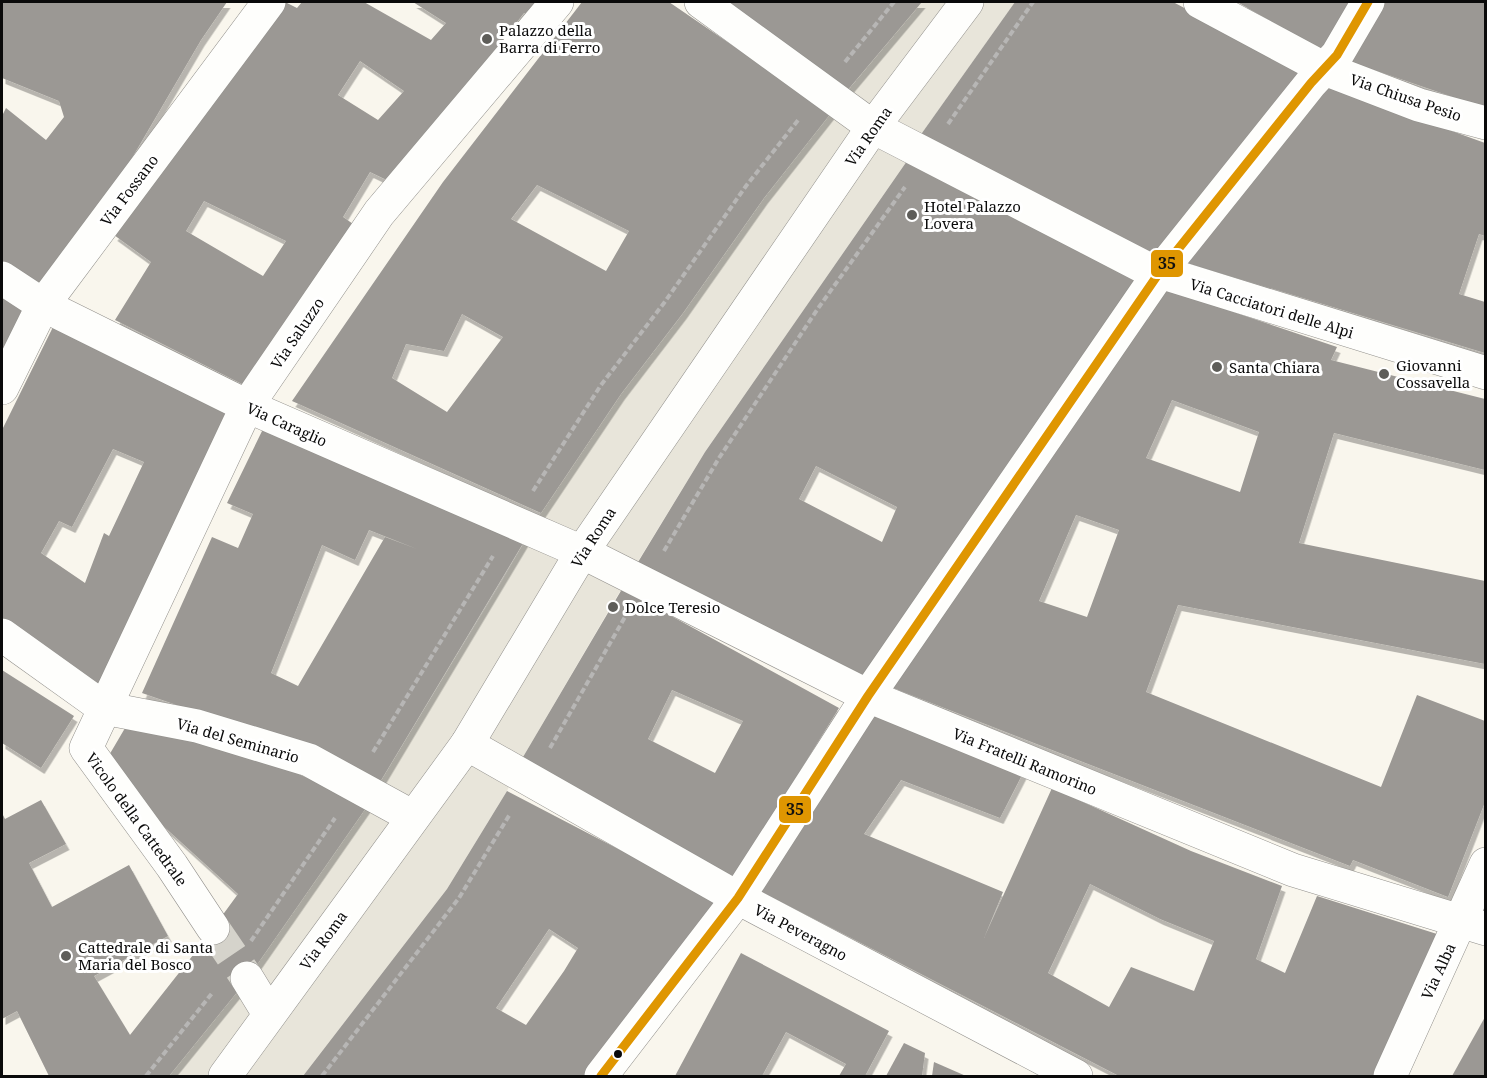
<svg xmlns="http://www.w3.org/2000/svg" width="1487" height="1078" font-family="'Noto Serif',serif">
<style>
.plaza{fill:#e8e5da}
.building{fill:#9b9894;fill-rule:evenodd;filter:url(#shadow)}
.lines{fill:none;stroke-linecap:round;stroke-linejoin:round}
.street-tunnel{stroke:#d5d3cb;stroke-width:33;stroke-dasharray:33 16;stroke-linecap:butt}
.street-casing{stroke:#92908c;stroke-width:34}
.path{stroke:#b7b6b5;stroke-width:4;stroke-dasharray:6 3;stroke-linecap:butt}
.street{stroke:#fefefc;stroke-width:33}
.bus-1-casing{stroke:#fff;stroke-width:14}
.bus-1{stroke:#df9601;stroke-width:9}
.poi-dot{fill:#5e5d59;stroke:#fff;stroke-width:2}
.bus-dot{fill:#0a0a0a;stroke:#fff;stroke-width:2}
.labels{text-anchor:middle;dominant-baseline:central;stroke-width:6;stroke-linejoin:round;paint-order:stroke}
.poi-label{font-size:15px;fill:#0a0a0a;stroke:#fff;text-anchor:start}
.street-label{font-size:15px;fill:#0a0a0a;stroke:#fff}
.line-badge{stroke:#fff;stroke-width:2}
.pale-badge-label{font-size:16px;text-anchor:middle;font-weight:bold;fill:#111}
</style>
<defs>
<filter id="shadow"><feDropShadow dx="3.5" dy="6" stdDeviation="0" flood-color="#0004"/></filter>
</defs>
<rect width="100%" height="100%" fill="#f9f6ed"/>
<polygon class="plaza" points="922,2 1015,2 917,140 907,161 705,452 629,576 523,757 507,791 447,889 303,1076 169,1076 377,787 502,581 541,513 621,394 683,313 764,198 838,102"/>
<g class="building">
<polygon points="2,2 227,2 201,40 112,192 39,290 2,265 2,116 6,108 46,140 64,117 59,101 2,78"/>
<path d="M285 2 297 8 302 2H364L431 40 446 23 413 2H544L532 16 524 13 391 182 370 172 343 217 356 226 244 385 115 320 151 262 114 235ZM360 61 404 91 378 120 338 95ZM204 201 286 241 263 276 186 231Z"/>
<path d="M582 2H669L831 113 764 198 683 313 621 394 541 513 292 401 443 182ZM537 185 629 231 606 271 511 219ZM462 314 503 337 447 412 392 378 406 344 444 351Z"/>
<polygon points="722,2 922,2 846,92"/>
<polygon points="1015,2 1173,2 1303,70 1152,261 917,140"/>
<polygon points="1237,2 1354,2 1326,52"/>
<polygon points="1382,2 1485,2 1485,108 1348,61"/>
<polygon points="1325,85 1485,143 1485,236 1479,234 1459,294 1485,302 1485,353 1187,263"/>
<path d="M907 161 1137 278 861 680 635 567 705 452ZM816 466 897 507 882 542 799 499Z"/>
<path d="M1162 288 1337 347 1331 360 1485 399V470L1334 433 1299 543 1485 581V664L1178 605 1146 692 1381 787 1417 695 1485 721V802L1448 897 1353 860 1350 866 893 688ZM1172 400 1259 432 1240 492 1146 458ZM1076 515 1119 530 1087 617 1039 601Z"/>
<polygon points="2,292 31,309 2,363"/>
<path d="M54 325 238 410 99 692 2 625V430ZM113 449 144 462 109 536 104 533 85 583 41 553 59 521 72 527Z"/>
<path d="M263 429 525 540 377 787 333 759 142 693 212 537 238 548 253 514 227 503ZM369 530 417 549 385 537 298 686 271 673 322 545 355 560Z"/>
<path d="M622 589 839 708 733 879 523 757ZM672 690 743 721 715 773 648 739Z"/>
<polygon points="2,670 74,716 41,768 2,743"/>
<path d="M872 714 1023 773 1000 818 901 780 864 834 1003 892 984 938 1052 788 1191 851 1282 886 1256 959 1285 973 1317 896 1437 934 1374 1076H1119L760 891ZM1090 884 1160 919 1214 941 1194 991 1131 967 1109 1007 1048 973Z"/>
<polygon points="128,723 247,751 368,805 242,986 169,1076 49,1076 17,1011 2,1019 2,813 5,819 41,800 66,844 29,863 52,907 129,865 168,936 94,976 130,1035 197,950 238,894 160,823 108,757"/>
<path d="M507 791 716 900 634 1014 584 1076H303L447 889ZM549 929 578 948 564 971 526 1025 496 1008Z"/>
<polygon points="741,953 889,1031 865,1076 839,1076 846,1064 786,1032 762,1076 675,1076"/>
<polygon points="1485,1017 1485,1076 1452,1076"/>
<polygon points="904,1043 925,1053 922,1076 886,1076"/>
<polygon points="934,1062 966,1076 932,1076"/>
</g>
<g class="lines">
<polyline class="street-tunnel" points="213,928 247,978"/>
<g class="street-casing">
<g id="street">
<polyline points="701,2 873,127 1144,267 1486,373"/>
<polyline points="1200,2 1325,69 1419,105 1486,123"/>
<polyline points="2,278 43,305 247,406 582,552 868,696 1293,870 1486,929"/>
<polyline points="2,388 43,305 269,2"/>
<polyline points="2,635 104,708 197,726 309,760 413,817"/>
<polyline points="467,744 738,898 1076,1076"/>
<polyline points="213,928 172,866 86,748 247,406 379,213 557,2"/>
<polyline points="247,978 269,1014"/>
<polyline points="225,1076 467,744 582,552 873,127 967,2"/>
<polyline points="601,1076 738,898 868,696 1159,273 1311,83 1337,55 1368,2"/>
<polyline points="1390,1076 1486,864"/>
</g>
</g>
<g class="path">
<polyline points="845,62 894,2"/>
<polyline points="948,124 1033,2"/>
<polyline points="533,491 601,385 664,303 746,186 799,119"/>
<polyline points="664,551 719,458 819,307 905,187"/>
<polyline points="550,748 625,617"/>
<polyline points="373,752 493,556"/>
<polyline points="251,941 335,818"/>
<polyline points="146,1076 213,992"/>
<polyline points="322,1076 459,898 510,814"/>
</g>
<use href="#street" class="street"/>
<g class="bus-1-casing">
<polyline id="bus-1" points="601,1076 738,898 868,696 1159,273 1311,83 1337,55 1368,2"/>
</g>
<use href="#bus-1" class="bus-1"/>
</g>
<g class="poi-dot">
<circle cx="487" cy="39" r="6"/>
<circle cx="912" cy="215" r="6"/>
<circle cx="1217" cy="367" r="6"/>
<circle cx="1384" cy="374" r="6"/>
<circle cx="613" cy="607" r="6"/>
<circle cx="66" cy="956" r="6"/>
</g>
<circle class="bus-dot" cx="618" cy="1054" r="5"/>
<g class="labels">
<g class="poi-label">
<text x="499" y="30">Palazzo della<tspan x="499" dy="17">Barra di Ferro</tspan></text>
<text x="924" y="206">Hotel Palazzo<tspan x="924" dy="17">Lovera</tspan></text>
<text x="1396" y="365">Giovanni<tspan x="1396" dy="17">Cossavella</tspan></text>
<text x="1229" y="367">Santa Chiara</text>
<text x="625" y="607">Dolce Teresio</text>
<text x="78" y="947">Cattedrale di Santa<tspan x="78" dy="17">Maria del Bosco</tspan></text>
</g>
<g class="street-label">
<text transform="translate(1406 97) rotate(19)">Via Chiusa Pesio</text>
<text transform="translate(868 136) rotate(-55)">Via Roma</text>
<text transform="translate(129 190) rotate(-53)">Via Fossano</text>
<text transform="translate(1272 308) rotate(17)">Via Cacciatori delle Alpi</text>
<text transform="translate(297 333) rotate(-56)">Via Saluzzo</text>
<text transform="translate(287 424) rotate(24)">Via Caraglio</text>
<text transform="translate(593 537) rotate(-57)">Via Roma</text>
<text transform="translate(238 740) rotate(16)">Via del Seminario</text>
<text transform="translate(1025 761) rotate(22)">Via Fratelli Ramorino</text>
<text transform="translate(137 819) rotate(54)">Vicolo della Cattedrale</text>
<text transform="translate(801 932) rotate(28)">Via Peveragno</text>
<text transform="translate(323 940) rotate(-54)">Via Roma</text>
<text transform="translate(1438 971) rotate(-65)">Via Alba</text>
</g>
</g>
<g class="line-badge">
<rect x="1150" y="249" width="34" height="29" rx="6" fill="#df9601"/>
<rect x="778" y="795" width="34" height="29" rx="6" fill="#df9601"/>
</g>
<g class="pale-badge-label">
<text x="1167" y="269">35</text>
<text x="795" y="815">35</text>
</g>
<rect width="1487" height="1078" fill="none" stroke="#0a0a0a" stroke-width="6"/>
</svg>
